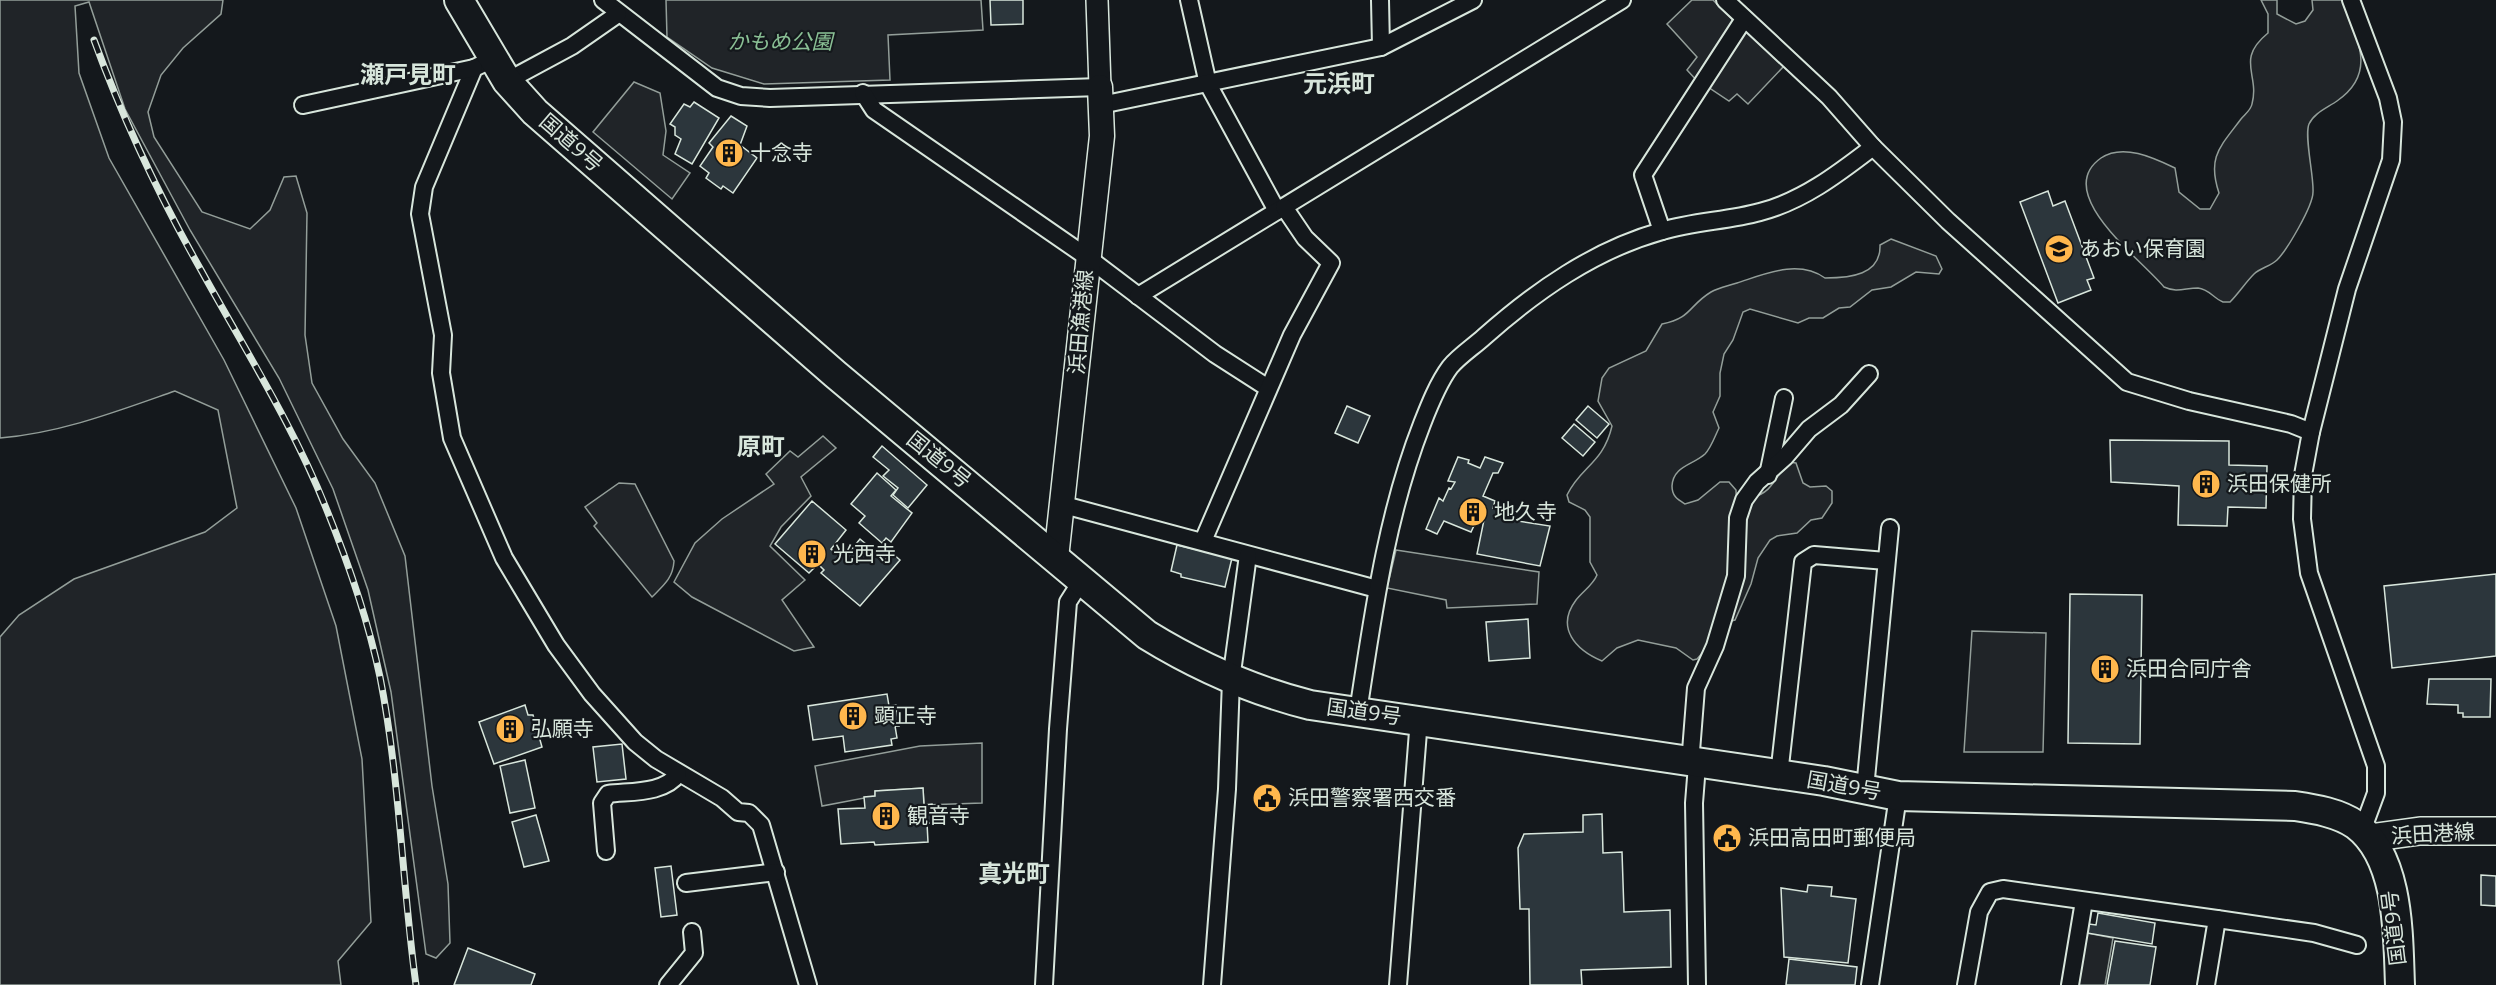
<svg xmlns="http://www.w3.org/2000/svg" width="2496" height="985" font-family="Bitter,'Noto Sans JP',serif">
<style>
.green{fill:#202428;stroke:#939e99;stroke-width:1.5}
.building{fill:#2c363c;stroke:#d8e6dc;stroke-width:1.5}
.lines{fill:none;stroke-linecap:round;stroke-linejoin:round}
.minor-casing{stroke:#d8e6dc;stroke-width:20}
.tertiary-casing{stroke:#d8e6dc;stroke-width:24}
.secondary-casing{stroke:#d8e6dc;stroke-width:27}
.primary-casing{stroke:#d8e6dc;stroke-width:30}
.trunk-casing{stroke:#d8e6dc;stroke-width:32}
.minor{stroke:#14181c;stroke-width:16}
.tertiary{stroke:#14181c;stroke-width:21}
.secondary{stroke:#14181c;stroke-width:24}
.primary{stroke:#14181c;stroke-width:27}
.trunk{stroke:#14181c;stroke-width:28}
.rail-casing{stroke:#d8e6dc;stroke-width:7}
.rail{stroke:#14181c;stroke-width:4.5;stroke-dasharray:14;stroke-linecap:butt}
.labels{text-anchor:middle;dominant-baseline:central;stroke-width:4.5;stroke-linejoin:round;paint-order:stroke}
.park-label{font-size:21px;font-style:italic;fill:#8ac095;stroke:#14181c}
.street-label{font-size:21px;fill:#d8e6dc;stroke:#14181c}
.poi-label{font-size:21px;fill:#d8e6dc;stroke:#14181c;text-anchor:start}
.quarter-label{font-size:24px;font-weight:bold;fill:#d8e6dc;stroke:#14181c}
</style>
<rect width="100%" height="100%" fill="#14181c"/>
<g class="green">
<path d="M0 0H223L221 14 183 48 161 75 148 112 154 137 202 212 250 229 270 210 284 177 296 176 307 213 305 335 312 383 343 439 375 483 405 556 432 786 448 884 450 943 436 958 426 954 391 692 368 590 333 489 279 378 190 230 125 109 89 2 75 6 79 73 109 158 224 360 296 508 336 626 362 759 371 922 338 961 341 985H0V637L19 615 74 579 205 532 237 508 218 410 175 391C118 411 61 433 0 438Z"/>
<polygon points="666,0 981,0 983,30 888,35 890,80 764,84 712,68 667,37"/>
<polygon points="1692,0 1713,0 1736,23 1699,83 1687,70 1697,57 1667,24"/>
<path d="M2261 0H2277V14L2296 24 2305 21 2313 10 2312 0H2342C2357 38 2378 73 2337 101 2327 108 2314 113 2309 124 2304 136 2314 176 2313 192 2313 206 2287 250 2277 260 2271 266 2260 268 2254 274 2245 283 2239 293 2230 302H2223C2213 298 2209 289 2198 288 2185 288 2177 293 2164 287 2141 259 2051 193 2101 158 2123 143 2154 158 2175 168L2179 192 2200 209H2210L2219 193C2207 157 2220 147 2241 119 2245 114 2251 110 2252 104 2260 74 2235 60 2268 33V14Z"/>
<polygon points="1745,31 1784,66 1748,104 1737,94 1729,101 1708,87"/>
<polygon points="634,82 660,93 666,131 663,155 690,173 672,199 593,132"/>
<path d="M1891 239 1936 256 1942 269 1939 274 1916 272 1891 287 1872 290 1850 307 1839 308 1823 318H1809L1798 323 1750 309 1743 312 1733 340 1724 354 1720 373V396L1713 412 1719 428C1715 436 1711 448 1705 454 1693 465 1673 466 1672 486 1672 496 1677 499 1685 504L1698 500 1720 482H1729L1736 490C1738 528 1725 633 1697 659L1693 660 1676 648 1638 640 1617 648 1602 661C1576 650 1555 628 1576 600 1583 591 1593 585 1597 575L1590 562V517L1585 510 1569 502 1567 495C1581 466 1603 464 1612 426L1598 401 1602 378 1609 368 1646 351 1662 324C1692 318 1688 306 1711 292 1718 288 1728 286 1737 283 1765 274 1798 259 1825 278 1850 278 1881 275 1880 245Z"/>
<polygon points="823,436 836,448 801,477 811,496 781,527 770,546 805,580 782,600 814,647 794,651 692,597 674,582 695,543 722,519 774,484 766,474 790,451 798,457"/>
<path d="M1788 462 1796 463 1803 483 1810 487 1826 486 1832 491V503L1822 518 1811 520 1797 533 1777 536 1770 540 1758 558 1751 584 1735 620 1731 621 1742 530 1751 498C1773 492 1774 479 1788 462Z"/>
<path d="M619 483 635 484 674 561C673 578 664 585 652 597L594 526 597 523 585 507Z"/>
<polygon points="1396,550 1539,572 1537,604 1447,608 1446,600 1387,588"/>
<polygon points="1972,631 2046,633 2043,752 1964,752"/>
<polygon points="982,743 982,803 924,805 923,788 875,791 875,796 822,806 815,766 920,746"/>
<polygon points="2087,933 2113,938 2105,985 2078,985"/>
</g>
<g class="building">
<polygon points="990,0 1023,0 1023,24 991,25"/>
<polygon points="694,102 719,118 692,164 675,154 681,139 675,135 675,127 670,124 684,104 690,107"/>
<polygon points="731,116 747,126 740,145 757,158 733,193 723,186 721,189 706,178 709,173 700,166 713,147 709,143"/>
<polygon points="2048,191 2053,206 2065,201 2094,278 2087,280 2091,290 2058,303 2020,202"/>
<polygon points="1347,406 1370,416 1358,443 1335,433"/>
<polygon points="1588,406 1609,424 1597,438 1576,420"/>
<polygon points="1574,424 1595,442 1583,456 1562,438"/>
<polygon points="2110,440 2229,441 2229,465 2267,466 2266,508 2228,507 2227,526 2178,525 2179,486 2111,482"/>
<polygon points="882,446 927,485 908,508 893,495 898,488 883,476 889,470 873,457"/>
<polygon points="1458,457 1469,460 1468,463 1480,468 1485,457 1503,463 1498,473 1493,473 1483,496 1495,501 1493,508 1513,510 1511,520 1550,526 1540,566 1477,554 1485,515 1480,513 1471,532 1444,521 1437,534 1426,529 1439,498 1443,501 1449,488 1451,489 1455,482 1448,481"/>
<polygon points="877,473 896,490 891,496 912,513 891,542 886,538 882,543 859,523 865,516 851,504"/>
<polygon points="812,501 846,530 831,549 840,556 847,547 851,550 860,539 885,560 892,553 900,560 860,606 821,573 824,570 818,564 809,573 775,544"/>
<polygon points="1177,545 1232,558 1225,587 1181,577 1181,574 1171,571"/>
<polygon points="2496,574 2496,656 2392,668 2384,586"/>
<polygon points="2070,594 2142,595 2140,744 2068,743"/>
<polygon points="1528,619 1530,658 1489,661 1486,622"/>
<polygon points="2429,679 2491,679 2490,717 2463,717 2463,713 2458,713 2458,705 2427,704"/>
<polygon points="887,694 889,706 896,705 899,726 895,726 897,738 891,739 892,745 845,752 843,736 813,740 808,706"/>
<polygon points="525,705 528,715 533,715 542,747 494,764 479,722"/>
<polygon points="622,744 626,779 597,782 593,747"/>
<polygon points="525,760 535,808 510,813 500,766"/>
<polygon points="923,788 924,805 932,804 933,823 927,823 928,842 875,845 874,842 841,844 838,809 865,808 864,797 875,796 875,791"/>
<polygon points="1602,814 1603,853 1622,852 1624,912 1670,910 1671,967 1581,970 1582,985 1530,985 1529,909 1520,909 1518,848 1524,834 1583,832 1583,815"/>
<polygon points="536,815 549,861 524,867 512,822"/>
<polygon points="671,866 677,915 661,917 655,868"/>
<polygon points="2481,875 2496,876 2496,906 2481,905"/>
<polygon points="1808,885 1832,887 1831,896 1856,899 1848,963 1784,957 1781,888 1807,892"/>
<polygon points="2098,913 2155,923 2152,944 2087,933 2089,924 2096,925"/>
<polygon points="2115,941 2156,947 2150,985 2107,985"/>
<polygon points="468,948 535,974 531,985 454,985"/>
<polygon points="1789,959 1857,967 1855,985 1786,985"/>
</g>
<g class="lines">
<g class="minor-casing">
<g id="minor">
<polyline points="603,0 717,88 741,96 770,98 1100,87"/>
<polyline points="1189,0 1208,84 1277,211"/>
<polyline points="1380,0 1381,47"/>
<polyline points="1725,0 1829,97 1873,147 1948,221 2127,382 2189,401 2291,424 2311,432"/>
<polyline points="2351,0 2388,98 2393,122 2391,160 2347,289 2311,432 2303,475 2302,519 2309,573 2376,766 2376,793 2362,831"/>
<polyline points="493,59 474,68 424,187 420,214 443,335 441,373 452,438 504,558 556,645 592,694 635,742 656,759 722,798 738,812 749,813 761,825 808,985"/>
<polyline points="507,81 572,46 618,14"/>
<polyline points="863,93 874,110 1087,257 1215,354 1268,388"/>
<polyline points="303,105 474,68"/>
<polyline points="1101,105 1381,47 1473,0"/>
<polyline points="1662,231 1643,175 1744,19"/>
<polyline points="1138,296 1622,0"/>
<polyline points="1768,475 1784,398"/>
<polyline points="1064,505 1377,589"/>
<polyline points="1203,541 1292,335 1331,263 1305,238 1284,207"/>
<path d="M1358 712C1373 615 1386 516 1422 424 1429 406 1438 383 1450 367 1459 356 1473 347 1484 337 1536 291 1594 250 1662 231 1694 221 1728 221 1760 212 1803 201 1839 173 1873 147"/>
<polyline points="1690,764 1696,688 1715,646 1736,576 1738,518 1744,500 1757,482 1785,457 1809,429 1841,405 1869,374"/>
<polyline points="1697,765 1694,803 1697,985"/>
<polyline points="1779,775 1803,562 1814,555 1886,561"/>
<polyline points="1865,789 1890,528"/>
<path d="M606 851 602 803 608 794C630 791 664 794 678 774"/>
<polyline points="686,883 776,872"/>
<polyline points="2217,919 2314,933 2357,945"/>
<polyline points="668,985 694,953 692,932"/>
<polyline points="1044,985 1058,729 1068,602 1082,580"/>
<polyline points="1212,985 1227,789 1231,680 1248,555"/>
<polyline points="1398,985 1419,719"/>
<polyline points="1870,985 1898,796"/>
<polyline points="1966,985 1979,912 1990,892 2003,889 2217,919 2206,985"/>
<polyline points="2070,985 2084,901"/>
</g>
</g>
<g class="tertiary-casing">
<polyline id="tertiary" points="1097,0 1100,87"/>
</g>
<g class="secondary-casing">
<polyline id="secondary" points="1056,558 1102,136 1100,87"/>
</g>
<g class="primary-casing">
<polyline id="primary" points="2369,838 2420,831 2496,831"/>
</g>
<g class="trunk-casing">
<path id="trunk" d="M459 0 507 81 535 112 835 374 1147 635C1199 667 1251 690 1310 705L1824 781 1898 796 2295 806C2315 809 2339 813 2356 825 2400 858 2398 936 2400 985"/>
</g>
<use href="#minor" class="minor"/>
<use href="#tertiary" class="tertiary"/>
<use href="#secondary" class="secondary"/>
<use href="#primary" class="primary"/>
<use href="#trunk" class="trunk"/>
<g class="rail-casing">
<path id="rail" d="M94 40C123 119 159 196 201 270 244 348 293 425 326 508 348 562 368 620 380 677 400 779 402 883 416 985"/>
</g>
<use href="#rail" class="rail"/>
</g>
<defs>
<g id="building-disc" transform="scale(1.5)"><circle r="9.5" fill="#ffb74d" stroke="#14181c"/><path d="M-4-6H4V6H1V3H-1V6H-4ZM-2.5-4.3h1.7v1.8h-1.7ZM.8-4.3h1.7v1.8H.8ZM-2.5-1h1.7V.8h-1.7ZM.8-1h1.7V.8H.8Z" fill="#111"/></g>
<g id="school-disc" transform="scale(1.5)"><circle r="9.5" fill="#ffb74d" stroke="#14181c"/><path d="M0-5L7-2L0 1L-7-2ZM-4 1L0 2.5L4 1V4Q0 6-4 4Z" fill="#111"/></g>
<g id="civic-disc" transform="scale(1.5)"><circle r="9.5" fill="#ffb74d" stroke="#14181c"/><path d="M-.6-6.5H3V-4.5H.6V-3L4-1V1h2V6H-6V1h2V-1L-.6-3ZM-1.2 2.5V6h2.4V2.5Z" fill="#111"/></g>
</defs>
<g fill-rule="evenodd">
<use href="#building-disc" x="729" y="153"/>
<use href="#school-disc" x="2059" y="249"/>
<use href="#building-disc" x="2206" y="484"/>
<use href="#building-disc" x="1473" y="512"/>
<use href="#building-disc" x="812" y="554"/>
<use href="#building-disc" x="2105" y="669"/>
<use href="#building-disc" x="853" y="716"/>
<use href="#building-disc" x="510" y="729"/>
<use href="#civic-disc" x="1267" y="798"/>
<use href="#building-disc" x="886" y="816"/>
<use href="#civic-disc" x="1727" y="838"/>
</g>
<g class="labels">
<g class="park-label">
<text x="780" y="42">かもめ公園</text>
</g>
<g class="street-label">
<text transform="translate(571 143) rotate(41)">国道9号</text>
<text transform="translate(1081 322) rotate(-85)">浜田漁港線</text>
<text transform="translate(939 460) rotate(39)">国道9号</text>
<text transform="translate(1364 712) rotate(8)">国道9号</text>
<text transform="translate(1844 786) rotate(10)">国道9号</text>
<text transform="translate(2433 834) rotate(-3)">浜田港線</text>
<text transform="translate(2394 928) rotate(-97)">国道9号</text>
</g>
<g class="poi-label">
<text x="750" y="153">十念寺</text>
<text x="2080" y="249">あおい保育園</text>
<text x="2227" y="484">浜田保健所</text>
<text x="1494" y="512">地久寺</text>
<text x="833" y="554">光西寺</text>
<text x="2126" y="669">浜田合同庁舎</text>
<text x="874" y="716">顕正寺</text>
<text x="531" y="729">弘願寺</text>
<text x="1288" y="798">浜田警察署西交番</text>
<text x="907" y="816">観音寺</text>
<text x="1748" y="838">浜田高田町郵便局</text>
</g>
<g class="quarter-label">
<text x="408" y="75">瀬戸見町</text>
<text x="1339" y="84">元浜町</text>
<text x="761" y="447">原町</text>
<text x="1014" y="874">真光町</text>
</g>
</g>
</svg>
